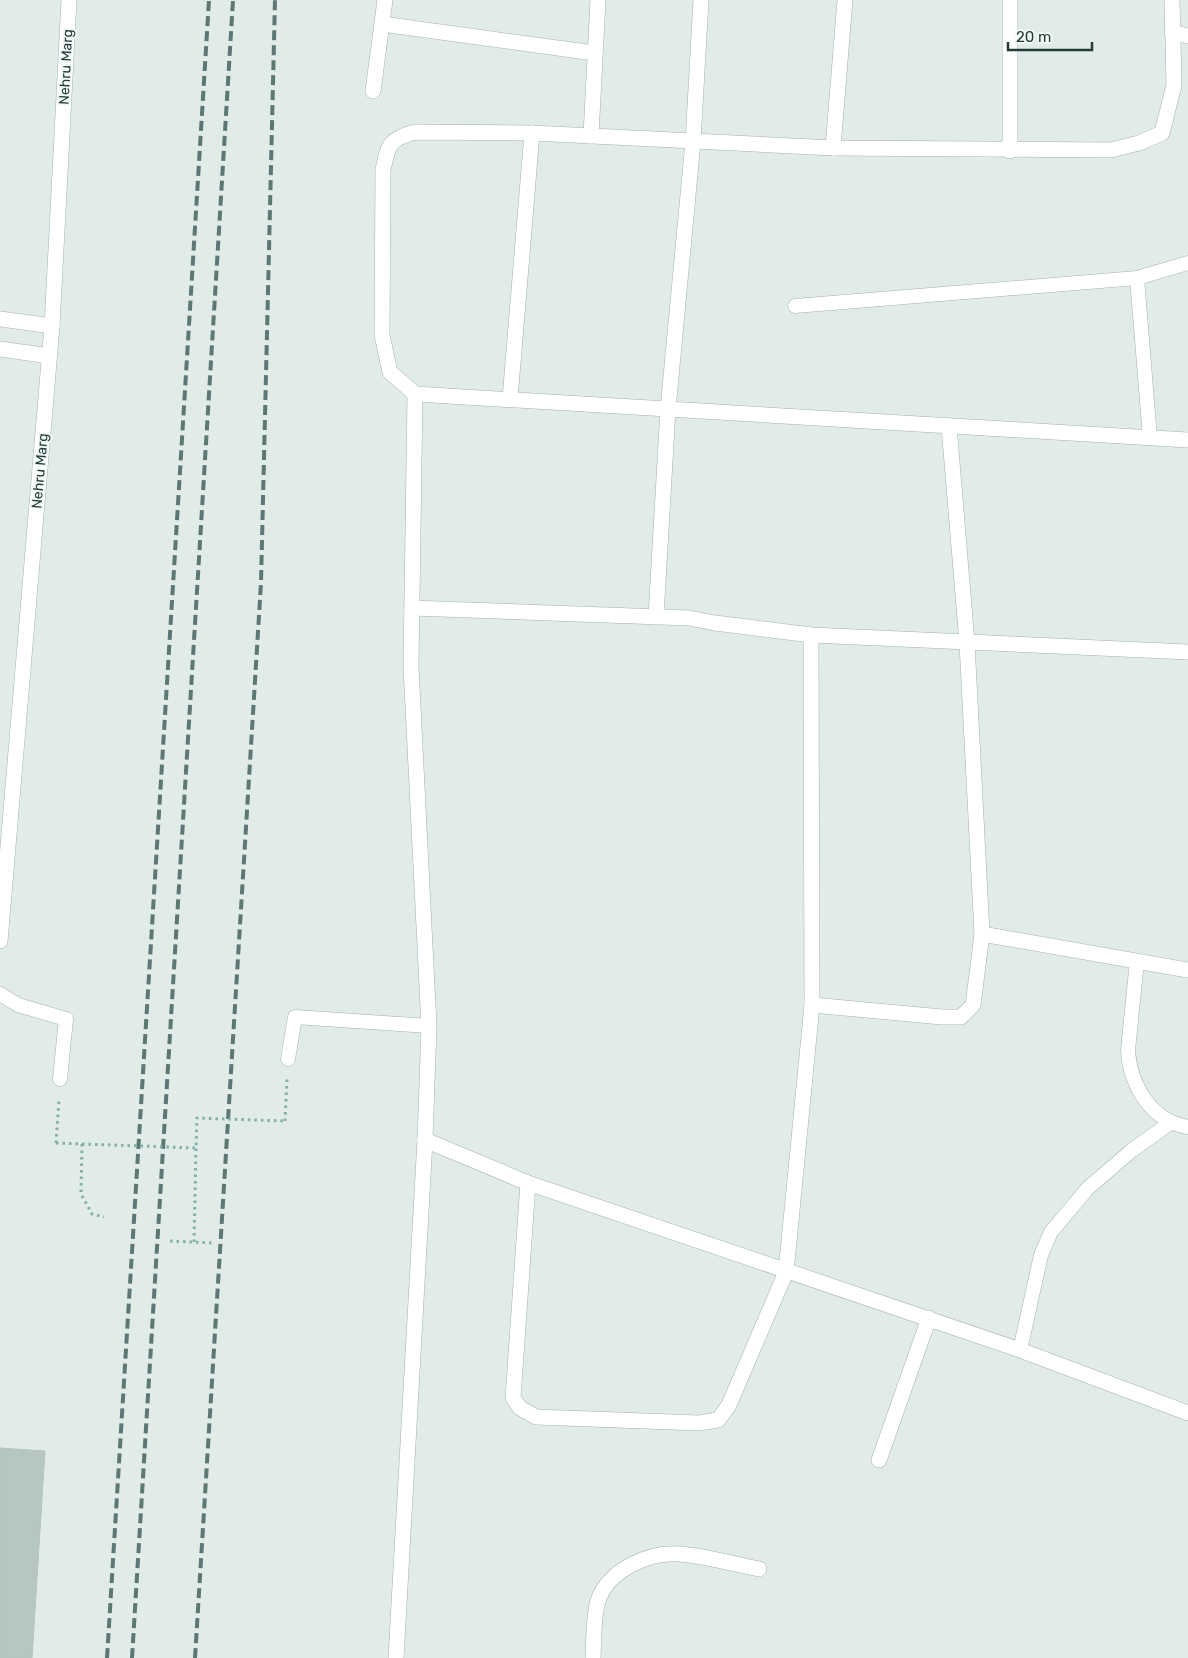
<svg xmlns="http://www.w3.org/2000/svg" width="1188" height="1658" font-family="Rubik,sans-serif">
<style>
.building{fill:#b6c6c2;stroke:#b4c5c0}
.lines{fill:none;stroke-linecap:round;stroke-linejoin:round}
.lane-casing{stroke:#a4b3b0;stroke-width:15}
.street-casing{stroke:#a4b3b0;stroke-width:16}
.secondary-casing{stroke:#a0b7b2;stroke-width:16}
.path{stroke:#82afa8;stroke-width:3;stroke-dasharray:2.5 4;stroke-linecap:butt}
.lane{stroke:#fff;stroke-width:14}
.street{stroke:#fff;stroke-width:15}
.secondary{stroke:#fff;stroke-width:15}
.rail{stroke:#5c7774;stroke-width:4;stroke-dasharray:10 5;stroke-linecap:butt}
.path-bridge{stroke:#82afa8;stroke-width:3;stroke-dasharray:2.5 4;stroke-linecap:butt}
.labels{text-anchor:middle;dominant-baseline:central;stroke-width:4;stroke-linejoin:round;paint-order:stroke}
.street-label{font-size:14px;fill:#223c39;stroke:#f1f8f6}
</style>
<rect width="100%" height="100%" fill="#e1ebe8"/>
<polygon class="building" points="0,1448 45,1451 32,1658 0,1658"/>
<g class="lines">
<g class="lane-casing">
<g id="lane">
<polyline points="1137,278 1150,438"/>
<polyline points="795,306 1137,278 1188,263"/>
<path d="M1137 961 1128 1050C1130 1085 1151 1121 1188 1127"/>
<polyline points="0,994 18,1005 66,1019 60,1079"/>
<polyline points="288,1059 295,1017 429,1026"/>
<polyline points="1020,1350 1041,1255 1051,1232 1088,1188 1131,1151 1170,1123"/>
</g>
</g>
<g class="street-casing">
<g id="street">
<path d="M1172 0 1174 85 1162 133 1139 143 1111 150 833 148 532 133 415 132C389 139 388 145 383 170L382 335 390 372 415 394 1188 440"/>
<polyline points="382,24 594,53"/>
<polyline points="1172,32 1188,36"/>
<polyline points="373,91 385,0"/>
<polyline points="591,136 598,0"/>
<polyline points="833,148 845,0"/>
<polyline points="1010,151 1010,0"/>
<polyline points="0,319 52,326"/>
<polyline points="0,349 49,356"/>
<polyline points="510,399 532,133"/>
<polyline points="412,608 689,618 715,623 811,635 1188,652"/>
<polyline points="656,617 668,409 693,142 701,0"/>
<polyline points="982,934 1188,970"/>
<polyline points="812,1005 942,1017 961,1017 973,1005 982,934 967,643 949,426"/>
<polyline points="425,1140 528,1183 1020,1350 1188,1413"/>
<polyline points="528,1183 513,1398 520,1408 536,1417 699,1423 718,1420 729,1405 786,1272 812,1005 811,635"/>
<polyline points="879,1460 929,1318"/>
<polyline points="396,1658 425,1140 429,1026 411,667 415,394"/>
<path d="M593 1658C594 1640 593 1618 598 1601 608 1570 650 1551 680 1554 706 1556 733 1564 759 1569"/>
</g>
</g>
<g class="secondary-casing">
<polyline id="secondary" points="0,941 52,326 69,0"/>
</g>
<g class="path">
<polyline points="285,1121 287,1079"/>
<polyline points="56,1143 59,1100"/>
<polyline points="82,1144 81,1194 92,1214 104,1217"/>
<polyline points="170,1241 213,1243"/>
<polyline points="194,1242 196,1148"/>
</g>
<use href="#lane" class="lane"/>
<use href="#street" class="street"/>
<use href="#secondary" class="secondary"/>
<g class="rail">
<polyline points="107,1658 209,0"/>
<polyline points="132,1658 233,0"/>
<polyline points="195,1658 261,583 275,0"/>
</g>
<polyline class="path-bridge" points="56,1143 196,1148 197,1118 285,1121"/>
</g>
<g class="labels">
<g class="street-label">
<text transform="translate(66 67) rotate(-87)">Nehru Marg</text>
<text transform="translate(40 471) rotate(-85)">Nehru Marg</text>
</g>
</g>
<path d="M1008 42v8h84v-8" fill="none" stroke="#223c39" stroke-width="2.5"/>
<text x="1016" y="42" font-size="15" fill="#223c39" stroke="#f1f8f6" stroke-width="4" paint-order="stroke">20 m</text>
</svg>
